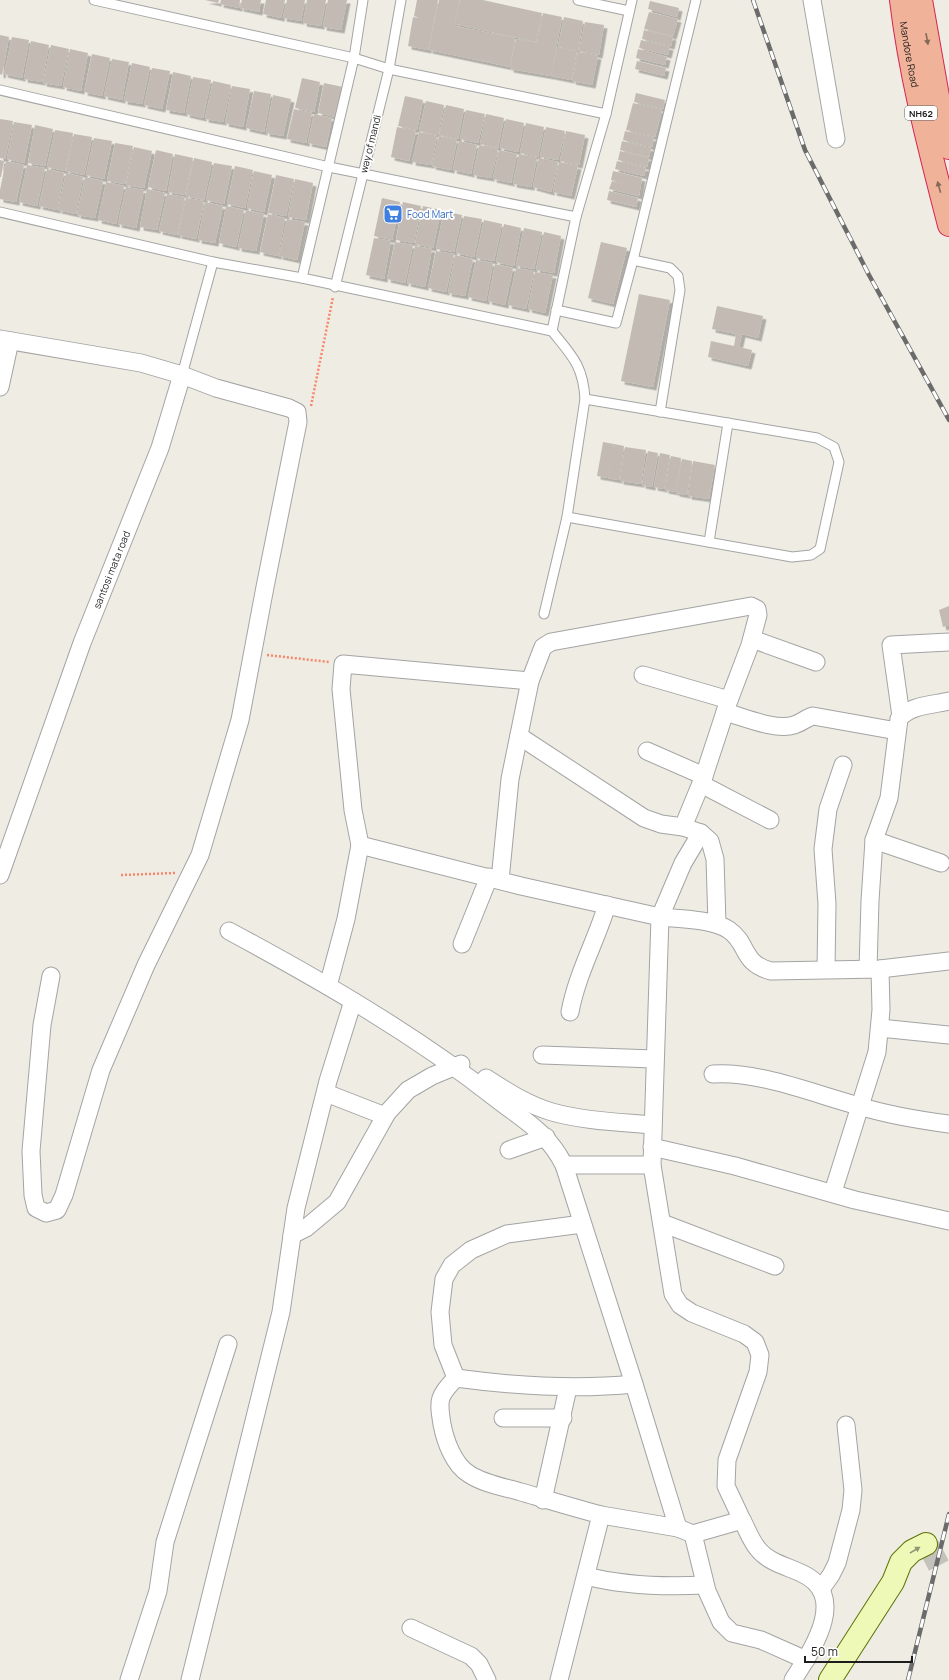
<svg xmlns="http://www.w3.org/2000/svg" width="949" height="1680" font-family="Manrope,sans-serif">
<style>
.building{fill:#c3bbb3;filter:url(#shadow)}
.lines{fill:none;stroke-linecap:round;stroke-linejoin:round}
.secondary-tunnel{stroke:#c4c3bb;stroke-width:22;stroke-dasharray:22 11;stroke-linecap:butt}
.service-casing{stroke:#a4a4a4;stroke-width:11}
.minor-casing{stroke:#a4a4a4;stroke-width:19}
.secondary-casing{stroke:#5d7306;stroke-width:24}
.trunk-casing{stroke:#d72552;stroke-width:24}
.path{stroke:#f8866a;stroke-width:2.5;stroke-dasharray:2 2;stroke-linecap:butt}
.service{stroke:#fff;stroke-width:9}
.minor{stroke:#fff;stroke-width:17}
.secondary{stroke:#eff9b7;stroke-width:22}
.trunk{stroke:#f0b298;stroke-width:22}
.rail-casing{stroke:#6b6b6b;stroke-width:4.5}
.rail{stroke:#fff;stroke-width:3;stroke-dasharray:9;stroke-linecap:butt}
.oneway{fill:#86685a}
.oneway2{fill:#909672}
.labels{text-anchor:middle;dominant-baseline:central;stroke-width:3.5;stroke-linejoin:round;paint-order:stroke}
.shield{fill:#fff;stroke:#616161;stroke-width:1}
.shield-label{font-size:9px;font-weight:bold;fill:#1d1d1d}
.street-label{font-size:10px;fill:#1d1d1d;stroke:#fff}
.shop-label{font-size:10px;fill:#366cbe;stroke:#fff;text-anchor:start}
</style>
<defs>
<filter id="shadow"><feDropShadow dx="3.5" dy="3.5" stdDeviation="0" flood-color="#0004"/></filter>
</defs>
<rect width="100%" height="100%" fill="#eeece3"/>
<g class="building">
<polygon points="205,0 219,0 218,3"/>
<polygon points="221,0 240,0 239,8 220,4"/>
<polygon points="242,0 261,0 259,12 240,8"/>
<polygon points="266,0 285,0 281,18 263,14"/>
<polygon points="287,0 305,0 301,21 283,18"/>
<polygon points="307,0 326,0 321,26 303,23"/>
<polygon points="328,0 347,0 341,30 323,27"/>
<polygon points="417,0 438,0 428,50 408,46 413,17 419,18 414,16"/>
<polygon points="439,0 460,0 454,26 515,38 510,67 429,50"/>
<polygon points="460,0 483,0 542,13 536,42 455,24"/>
<polygon points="650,1 679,8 677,17 648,9"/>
<polygon points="649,12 678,19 673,36 644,29"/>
<polygon points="543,13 562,17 551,76 510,69 516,39 537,43"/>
<polygon points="564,17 583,21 578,51 558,47"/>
<polygon points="585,22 604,25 599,55 579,51"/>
<polygon points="644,30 673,37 671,46 642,39"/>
<polygon points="0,35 9,37 2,75 0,74"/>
<polygon points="12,37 29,40 22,78 4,74"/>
<polygon points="641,40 670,47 668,55 639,48"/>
<polygon points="31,41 49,45 42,82 24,79"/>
<polygon points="51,45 69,49 61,86 43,83"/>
<polygon points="557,47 577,51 571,80 551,76"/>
<polygon points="70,49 88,53 81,91 63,87"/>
<polygon points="638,49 667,57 665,65 636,58"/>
<polygon points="578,52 598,56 592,85 572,81"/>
<polygon points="92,54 110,58 102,96 84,92"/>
<polygon points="112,59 129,62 122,100 104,96"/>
<polygon points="637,61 666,68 664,76 635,69"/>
<polygon points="132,63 150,67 142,104 124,101"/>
<polygon points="152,68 170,71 162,109 144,105"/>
<polygon points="173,72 191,76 184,113 166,110"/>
<polygon points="193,77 211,80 203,118 186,114"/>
<polygon points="302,78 320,82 314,112 295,108"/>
<polygon points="213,81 231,85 223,122 205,119"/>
<polygon points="324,83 343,87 336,117 318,113"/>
<polygon points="232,86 250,89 243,127 225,123"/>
<polygon points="254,91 271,94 264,132 246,128"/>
<polygon points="636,93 665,100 663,109 634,102"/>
<polygon points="273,95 291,99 283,136 266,133"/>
<polygon points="405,96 423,100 417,130 398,126"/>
<polygon points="426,101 444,105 438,135 419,131"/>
<polygon points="633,103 662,110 655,137 626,130"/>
<polygon points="446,105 464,109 458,139 439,135"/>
<polygon points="294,109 312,113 306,143 287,139"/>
<polygon points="466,110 485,114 478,143 460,139"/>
<polygon points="314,114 332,118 326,147 308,143"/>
<polygon points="486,114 504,118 498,148 480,144"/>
<polygon points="0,119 13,121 5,159 0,158"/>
<polygon points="506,119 524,123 518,152 500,148"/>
<polygon points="14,122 32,125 24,163 7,159"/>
<polygon points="526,123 544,127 538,157 520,153"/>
<polygon points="35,125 53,129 45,166 28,163"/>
<polygon points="397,127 416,131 409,161 391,157"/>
<polygon points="546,127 565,131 558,160 540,157"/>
<polygon points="55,130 73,133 65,171 47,167"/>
<polygon points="566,131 585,135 579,165 560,161"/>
<polygon points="625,131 654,138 652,147 623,140"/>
<polygon points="419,132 437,136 431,165 412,162"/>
<polygon points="74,134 92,137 84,175 66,171"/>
<polygon points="439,136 457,140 451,170 432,166"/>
<polygon points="94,138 112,141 104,179 86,175"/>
<polygon points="459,141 477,145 471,174 453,170"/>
<polygon points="622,141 651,148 649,157 620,150"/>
<polygon points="115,143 133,146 125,184 107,181"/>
<polygon points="479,145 498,149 491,178 473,175"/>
<polygon points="134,147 152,151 144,188 126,185"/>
<polygon points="156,150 173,154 166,191 148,187"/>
<polygon points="499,150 517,154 511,183 493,179"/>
<polygon points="620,151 649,158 647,167 618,160"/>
<polygon points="175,154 193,158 185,195 168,192"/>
<polygon points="519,154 537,158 531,187 513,184"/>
<polygon points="194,158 212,162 204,200 186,196"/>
<polygon points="539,158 558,162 551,192 533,187"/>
<polygon points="0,160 4,161 1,177 0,177"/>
<polygon points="6,161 24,165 16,202 0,199 0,190"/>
<polygon points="617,161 646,168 644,176 615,169"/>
<polygon points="559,162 578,166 571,196 553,192"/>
<polygon points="214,163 232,166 224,204 206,200"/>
<polygon points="27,165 45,168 37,206 19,202"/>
<polygon points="235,166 253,170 245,208 227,204"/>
<polygon points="47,169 64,173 57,210 39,206"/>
<polygon points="254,171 272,175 264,212 247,208"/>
<polygon points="613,171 642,178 639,196 609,189 612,181 626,184 611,180"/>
<polygon points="66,173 83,177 76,214 58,210"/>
<polygon points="276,175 294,179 286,216 268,213"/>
<polygon points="85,177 103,181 95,218 77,215"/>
<polygon points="295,179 313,183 306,220 288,217"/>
<polygon points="106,182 124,186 116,224 98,220"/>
<polygon points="126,187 144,190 136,228 118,224"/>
<polygon points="147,189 165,193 157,230 140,227"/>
<polygon points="609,191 638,198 636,207 607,200"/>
<polygon points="167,194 185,197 177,235 159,231"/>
<polygon points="186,198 204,201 196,239 178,235"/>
<polygon points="382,198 400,202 392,240 374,236"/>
<polygon points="205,202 223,206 215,243 198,240"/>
<polygon points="403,202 421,206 414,243 396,240"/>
<polygon points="226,206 244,210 236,247 219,243"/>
<polygon points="423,206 441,210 433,248 415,244"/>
<polygon points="246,210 264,214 256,251 238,248"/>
<polygon points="444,211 462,215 454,252 436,249"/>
<polygon points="268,214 285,218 278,256 260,252"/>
<polygon points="464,216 482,219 474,257 456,253"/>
<polygon points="287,219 305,222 297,260 279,256"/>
<polygon points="484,220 502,224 494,261 476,258"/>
<polygon points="504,224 521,228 514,266 496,262"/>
<polygon points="524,228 542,232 534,269 516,266"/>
<polygon points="544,232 561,236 554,273 536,270"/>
<polygon points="374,238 391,241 384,279 366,275"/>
<polygon points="395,242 413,245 405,283 387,279"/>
<polygon points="601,242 627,248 613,304 588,298"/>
<polygon points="415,246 432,249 425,287 407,283"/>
<polygon points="436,251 454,254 446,292 428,288"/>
<polygon points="455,255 473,259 465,296 448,293"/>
<polygon points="476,260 493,263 486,301 468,297"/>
<polygon points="495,264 513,268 505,305 488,301"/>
<polygon points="516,268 534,271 526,309 508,305"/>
<polygon points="535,272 553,275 545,313 528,309"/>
<polygon points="639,294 670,300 653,387 621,381"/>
<polygon points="717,306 763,316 758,338 742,334 739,347 752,350 748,366 708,357 711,341 734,346 736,334 712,329"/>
<polygon points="603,442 614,444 608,478 597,476"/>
<polygon points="614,444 624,446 619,480 608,478"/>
<polygon points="625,447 646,450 641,484 620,481"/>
<polygon points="648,451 658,453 652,487 642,485"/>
<polygon points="660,453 670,455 664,489 654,487"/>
<polygon points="671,456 681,458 676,492 665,490"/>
<polygon points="682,459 692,461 687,495 676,493"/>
<polygon points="693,461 715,465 709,499 688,496"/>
<polygon points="949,606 949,625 943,627 939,610"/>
</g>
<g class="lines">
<polyline class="secondary-tunnel" points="924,1561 949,1548"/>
<g class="service-casing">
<g id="service">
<polyline points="94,0 354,58 389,69 606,114"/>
<polyline points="578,0 629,11"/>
<polyline points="0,90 329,167 576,217"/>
<polyline points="0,212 213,262 302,278 552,331 576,217 606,114 632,0"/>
<polyline points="633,260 670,268 678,276 680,290 660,412"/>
<polyline points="302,278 354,58 363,0"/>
<polyline points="335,287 389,69 401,0"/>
<polyline points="556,310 616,323 633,260 696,0"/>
<polyline points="182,375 213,262"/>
<polyline points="567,517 792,557 811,555 820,549 839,462 834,447 817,438 585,399"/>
<polyline points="709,542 728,423"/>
<path d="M544 614 567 517 585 399C583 365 572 356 552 331"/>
</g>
</g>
<g class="minor-casing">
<g id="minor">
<polyline points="812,0 836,139"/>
<polyline points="0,339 141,363 182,375 216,388 289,408 297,412 298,422 265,587 240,720 200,855 146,965 101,1070 64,1195 57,1210 46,1213 36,1208 33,1195 31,1151 42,1025 51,976"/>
<polyline points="0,387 10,341"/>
<polyline points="752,639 816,662"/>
<polyline points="643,675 729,700"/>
<polyline points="530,681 543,647 551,642 751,606 757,609 758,615 750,645 728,703 704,776 683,827"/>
<path d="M725 712C744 717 775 731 794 725 801 723 806 718 813 716L897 731"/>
<polyline points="901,716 891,645 949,642"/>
<polyline points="519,736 644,818 661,824 683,827 701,833 710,841 715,859 717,924"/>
<polyline points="647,751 704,776"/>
<polyline points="701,784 770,820"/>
<path d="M701 833 683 863 660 917C680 919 712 919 729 930 749 944 741 963 771 971L880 969 949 961"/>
<polyline points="874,840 941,863"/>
<polyline points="360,845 353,810 341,689 343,664 530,681 510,779 500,880"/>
<path id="s1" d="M0 875 82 643 160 448 182 375"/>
<path d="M229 931C322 981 414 1034 498 1100 525 1121 548 1133 564 1165L634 1384 678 1528 601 1515 559 1680"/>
<polyline points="462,944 489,877"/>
<polyline points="826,969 827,904 823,849 828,809 843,765"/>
<path d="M868 969 870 901 874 840 889 798 899 719C909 705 933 705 949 701"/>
<polyline points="328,986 346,919 360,845 521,886 660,917 652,1165 673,1294 680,1305 692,1313 744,1334 755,1342 760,1355 758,1372 727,1460 726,1486 742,1520 693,1534 678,1528"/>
<path d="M570 1012C577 974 596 941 607 905"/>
<polyline points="880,1028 949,1035"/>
<polyline points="542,1055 654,1059"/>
<path d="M713 1074C759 1071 814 1094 859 1106 888 1115 918 1120 949 1124"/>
<path d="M486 1078C506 1091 528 1105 552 1112 584 1121 619 1122 652 1125"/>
<polyline points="326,1093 385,1116"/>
<polyline points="652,1147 735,1166 855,1200 949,1221"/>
<polyline points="509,1150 546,1137"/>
<polyline points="564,1165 652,1165"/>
<polyline points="833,1192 877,1052 881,1010 880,969"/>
<polyline points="662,1223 775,1266"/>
<polyline points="292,1235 306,1228 337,1202 387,1113 408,1090 432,1076 461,1064"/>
<polyline points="456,1378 443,1345 440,1312 444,1279 452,1265 471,1250 507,1234 582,1224"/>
<polyline points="503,1418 563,1418"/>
<polyline points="543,1500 568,1388"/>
<path d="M601 1515C574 1508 548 1500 521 1492 504 1487 484 1484 469 1474 454 1465 445 1441 442 1424 438 1400 438 1396 456 1378 515 1386 574 1390 634 1384"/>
<path d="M742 1520C747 1529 751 1541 758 1549 768 1562 786 1566 801 1573 850 1595 812 1650 793 1680"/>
<polyline points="693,1534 707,1591 721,1622 732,1633 761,1640 806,1660"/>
<path d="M586 1576C625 1586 666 1587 705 1585"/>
<polyline points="821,1589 831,1575 837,1563 851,1510 853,1490 846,1425"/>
<polyline points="411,1628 471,1656 479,1664 487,1680"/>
<polyline points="129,1680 158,1591 165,1542 228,1344"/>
<polyline points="190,1680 281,1312 296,1208 328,1081 353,1001"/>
</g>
</g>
<g class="secondary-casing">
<polyline id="secondary" points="830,1680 893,1582 901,1562 912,1551 926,1544"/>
</g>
<g class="trunk-casing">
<g id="trunk">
<path id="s2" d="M901 0C910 76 930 151 949 225"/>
<polyline points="921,0 942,119 949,148"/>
</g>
</g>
<g class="path">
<polyline points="311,406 333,297"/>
<polyline points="267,655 329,662"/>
<polyline points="121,875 175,873"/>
</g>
<use href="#service" class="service"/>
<use href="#minor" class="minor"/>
<use href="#secondary" class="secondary"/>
<use href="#trunk" class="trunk"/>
<g class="rail-casing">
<g id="rail">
<polyline points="753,0 805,150 869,275 949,420"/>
<polyline points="908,1680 949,1514"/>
</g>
</g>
<use href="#rail" class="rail"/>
</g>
<defs><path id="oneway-solid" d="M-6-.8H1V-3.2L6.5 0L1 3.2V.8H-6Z"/></defs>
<g class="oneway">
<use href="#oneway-solid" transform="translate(927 39) rotate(80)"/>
<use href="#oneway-solid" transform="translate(939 187) rotate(-105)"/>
</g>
<use class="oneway2" href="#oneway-solid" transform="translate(915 1550) rotate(-31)"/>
<defs>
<g id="supermarket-square" transform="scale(1)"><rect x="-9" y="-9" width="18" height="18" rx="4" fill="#3f7fe0" stroke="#fff"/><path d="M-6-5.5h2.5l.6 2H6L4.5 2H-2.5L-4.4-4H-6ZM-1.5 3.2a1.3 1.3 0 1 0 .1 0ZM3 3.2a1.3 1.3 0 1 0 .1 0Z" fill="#fff"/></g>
</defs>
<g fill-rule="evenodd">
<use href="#supermarket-square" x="393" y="214"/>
</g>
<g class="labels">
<rect class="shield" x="905" y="106" width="32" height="14" rx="3"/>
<g class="shield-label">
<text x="921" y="113">NH62</text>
</g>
<g class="street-label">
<text stroke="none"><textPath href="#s2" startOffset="55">Mandore Road</textPath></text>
<text transform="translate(370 144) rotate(-76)">way of mandi</text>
<text stroke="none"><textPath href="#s1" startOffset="325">santosi mata road</textPath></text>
</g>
<g class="shop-label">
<text x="407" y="214">Food Mart</text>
</g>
</g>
<path d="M805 1656v6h107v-6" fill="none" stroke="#1d1d1d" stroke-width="2"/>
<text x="811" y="1656" font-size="12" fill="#1d1d1d" stroke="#ffffff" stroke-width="3" paint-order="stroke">50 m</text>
</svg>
